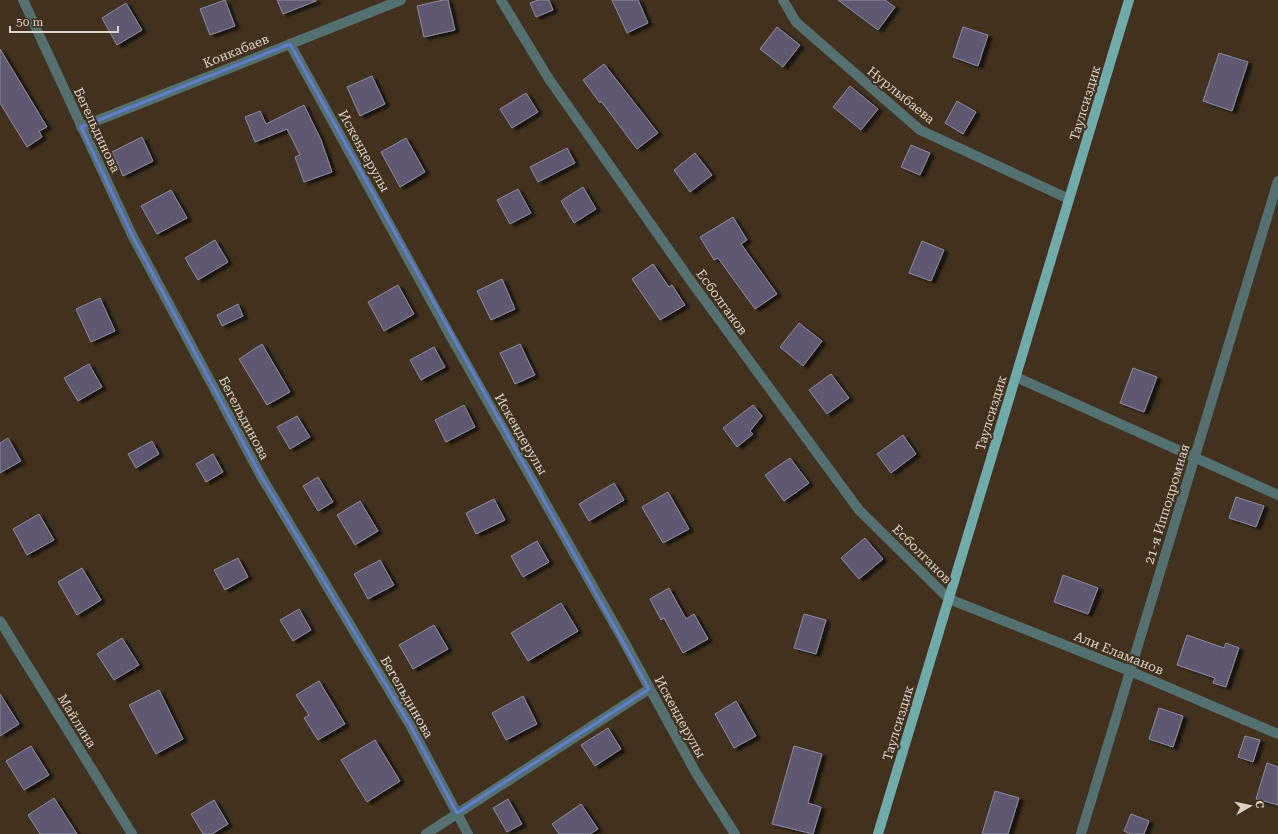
<svg xmlns="http://www.w3.org/2000/svg" width="1278" height="834" font-family="'Roboto Serif',serif">
<style>
.building{fill:#5e5870;stroke:#8f8aa4;filter:url(#shadow)}
.lines{fill:none;stroke-linecap:round;stroke-linejoin:round}
.minor{stroke:#547070;stroke-width:10}
.major{stroke:#70aaab;stroke-width:10}
.marked{fill:none;stroke:#617dd2;stroke-width:3;stroke-linejoin:round}
.labels{text-anchor:middle;dominant-baseline:central;stroke-width:4;stroke-linejoin:round;paint-order:stroke}
.street-label{font-size:13px;fill:#ded3c8;stroke:#41311e}
</style>
<defs>
<filter id="shadow"><feDropShadow dx="4.5" dy="2.5" stdDeviation="1" flood-color="#0009"/></filter>
</defs>
<rect width="100%" height="100%" fill="#41311e"/>
<g class="building">
<polygon points="225,0 235,26 210,35 200,9"/>
<polygon points="277,0 316,0 316,1 283,14"/>
<polygon points="443,0 448,0 455,30 424,37 417,6"/>
<polygon points="538,0 549,0 553,10 536,17 530,3"/>
<polygon points="612,0 638,0 648,23 627,33"/>
<polygon points="838,0 885,0 895,7 878,30"/>
<polygon points="126,3 142,30 117,45 102,18"/>
<polygon points="777,27 800,45 783,67 760,49"/>
<polygon points="963,27 988,35 978,66 953,57"/>
<polygon points="0,49 47,127 39,131 42,137 27,147 0,103"/>
<polygon points="1219,53 1248,62 1232,111 1203,101"/>
<polygon points="604,64 658,133 637,149 601,101 600,103 583,80"/>
<polygon points="372,76 385,104 360,116 347,87"/>
<polygon points="850,86 878,109 861,130 833,107"/>
<polygon points="526,93 538,112 512,128 500,109"/>
<polygon points="957,101 976,112 963,134 945,123"/>
<polygon points="304,105 321,140 332,172 304,182 295,157 300,155 287,129 255,142 245,117 260,111 266,124"/>
<polygon points="142,137 153,161 123,176 112,152"/>
<polygon points="406,138 425,172 400,187 381,152"/>
<polygon points="911,145 930,153 920,175 901,167"/>
<polygon points="567,148 575,163 538,182 530,167"/>
<polygon points="695,153 712,175 690,192 674,170"/>
<polygon points="583,187 596,209 574,223 561,201"/>
<polygon points="518,189 531,213 510,224 497,200"/>
<polygon points="171,190 187,218 157,234 141,206"/>
<polygon points="733,217 747,240 741,244 777,294 755,309 718,258 714,260 700,237"/>
<polygon points="215,240 228,262 198,280 185,258"/>
<polygon points="922,241 944,250 931,281 909,273"/>
<polygon points="653,264 669,287 672,285 685,305 660,320 632,279"/>
<polygon points="502,279 515,309 491,320 477,291"/>
<polygon points="398,285 414,314 384,331 368,302"/>
<polygon points="100,298 115,331 91,342 76,309"/>
<polygon points="238,304 243,316 222,326 217,315"/>
<polygon points="799,323 822,341 803,366 780,347"/>
<polygon points="262,344 290,392 267,405 239,359"/>
<polygon points="520,344 535,375 515,384 500,353"/>
<polygon points="434,347 445,367 421,380 410,360"/>
<polygon points="89,364 102,387 78,401 64,378"/>
<polygon points="1133,368 1157,377 1144,412 1120,403"/>
<polygon points="831,374 849,398 827,414 809,390"/>
<polygon points="464,405 475,427 446,442 435,420"/>
<polygon points="753,405 762,416 750,431 753,434 737,447 723,428"/>
<polygon points="297,416 310,437 290,449 277,427"/>
<polygon points="903,435 916,454 891,473 877,454"/>
<polygon points="8,438 21,461 0,473 0,443"/>
<polygon points="152,441 159,454 136,468 128,454"/>
<polygon points="213,454 223,472 206,482 196,464"/>
<polygon points="790,458 809,483 784,501 765,475"/>
<polygon points="318,477 333,502 318,511 303,486"/>
<polygon points="614,483 624,500 589,521 579,504"/>
<polygon points="668,492 689,529 663,543 642,507"/>
<polygon points="1236,497 1264,506 1256,527 1229,518"/>
<polygon points="494,499 505,520 476,534 466,513"/>
<polygon points="360,501 378,531 355,545 337,515"/>
<polygon points="39,514 54,540 27,555 13,529"/>
<polygon points="865,538 883,559 859,579 841,558"/>
<polygon points="537,541 549,562 523,577 511,556"/>
<polygon points="238,558 248,577 225,590 214,570"/>
<polygon points="380,560 394,585 368,599 354,574"/>
<polygon points="82,568 101,600 77,615 58,582"/>
<polygon points="1063,575 1098,588 1088,614 1054,602"/>
<polygon points="669,588 686,619 694,614 708,639 683,653 664,618 661,620 650,599"/>
<polygon points="561,603 578,631 528,661 511,633"/>
<polygon points="299,609 311,630 293,641 280,620"/>
<polygon points="804,614 826,620 816,654 794,648"/>
<polygon points="434,625 448,649 413,669 399,645"/>
<polygon points="1187,635 1224,648 1226,643 1239,648 1226,687 1213,683 1215,678 1177,665"/>
<polygon points="122,638 139,665 114,680 97,654"/>
<polygon points="319,681 345,724 318,740 304,718 309,715 296,695"/>
<polygon points="159,690 183,739 156,754 129,705"/>
<polygon points="0,694 19,724 0,736"/>
<polygon points="523,696 537,724 506,740 492,713"/>
<polygon points="736,701 756,736 734,748 715,714"/>
<polygon points="1159,708 1183,716 1173,747 1149,739"/>
<polygon points="608,728 621,749 595,766 581,745"/>
<polygon points="1245,736 1260,740 1253,762 1238,757"/>
<polygon points="375,740 400,781 367,802 341,760"/>
<polygon points="31,746 49,775 24,790 6,761"/>
<polygon points="794,746 822,754 808,803 821,807 813,834 772,824"/>
<polygon points="1267,763 1278,767 1278,805 1256,799"/>
<polygon points="995,791 1019,798 1008,834 982,834"/>
<polygon points="54,798 77,834 40,834 28,815"/>
<polygon points="508,799 522,824 507,832 493,808"/>
<polygon points="214,800 228,824 212,834 203,834 191,814"/>
<polygon points="581,804 598,829 590,834 559,834 552,824"/>
<polygon points="1131,814 1149,821 1144,834 1131,834 1124,831"/>
</g>
<g class="lines">
<g class="minor">
<polyline points="23,0 132,235 261,476 410,725 468,834"/>
<polyline points="501,0 549,79 690,280 859,510 949,599 1130,671 1278,734"/>
<polyline points="783,0 796,22 920,130 1069,199"/>
<polyline points="290,44 451,337 621,636 696,773 735,834"/>
<polyline points="81,127 401,0"/>
<polyline points="1016,377 1278,495"/>
<polyline points="0,621 132,834"/>
<polyline points="426,834 649,689"/>
<polyline points="1081,834 1278,181"/>
</g>
<polyline class="major" points="878,834 1129,0"/>
</g>
<path class="marked" d="M290 44 649 689 457 813 410 725 261 476 132 235 81 127Z"/>
<g class="labels">
<g class="street-label">
<text transform="translate(236 51) rotate(-22)">Конкабаев</text>
<text transform="translate(901 95) rotate(39)">Нурлыбаева</text>
<text transform="translate(1085 103) rotate(-73)">Таулсиздик</text>
<text transform="translate(97 130) rotate(65)">Бегельдинова</text>
<text transform="translate(364 151) rotate(61)">Искендерулы</text>
<text transform="translate(722 302) rotate(54)">Есболганов</text>
<text transform="translate(991 413) rotate(-73)">Таулсиздик</text>
<text transform="translate(244 418) rotate(62)">Бегельдинова</text>
<text transform="translate(521 434) rotate(60)">Искендерулы</text>
<text transform="translate(1167 504) rotate(-73)">21-я Ипподромная</text>
<text transform="translate(922 554) rotate(45)">Есболганов</text>
<text transform="translate(1119 653) rotate(22)">Али Еламанов</text>
<text transform="translate(407 697) rotate(60)">Бегельдинова</text>
<text transform="translate(680 717) rotate(61)">Искендерулы</text>
<text transform="translate(77 721) rotate(58)">Майлина</text>
<text transform="translate(898 723) rotate(-73)">Таулсиздик</text>
</g>
</g>
<g transform="translate(1250 806) rotate(81)" stroke="#41311e" stroke-width="3" paint-order="stroke">
<path d="M0-3L7 15L0 10L-7 15Z" fill="#ded3c8"/>
<text y="-6" font-size="11" font-weight="bold" text-anchor="middle" fill="#ded3c8">С</text>
</g>
<path d="M10 26v6h108v-6" fill="none" stroke="#ded3c8" stroke-width="2"/>
<text x="16" y="26" font-size="12" fill="#ded3c8" stroke="#41311e" stroke-width="3" paint-order="stroke">50 m</text>
</svg>
